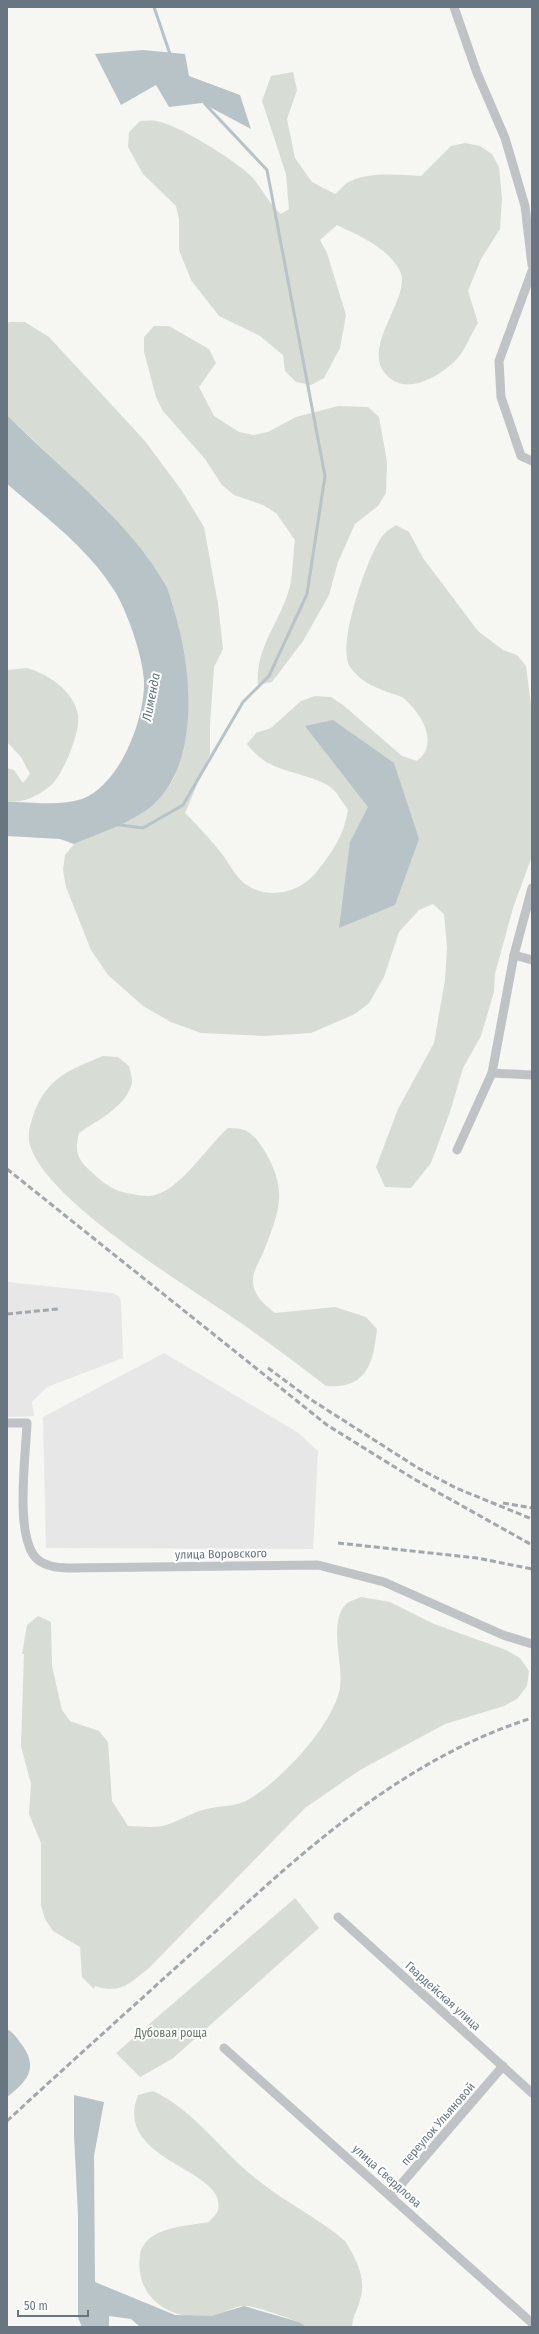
<svg xmlns="http://www.w3.org/2000/svg" width="539" height="2334" font-family="'Fira Sans Condensed',sans-serif">
<style>
.built{fill:#e6e7e6}
.green{fill:#d7dcd4}
.water{fill:#b8c3c7}
.lines{fill:none;stroke-linecap:round;stroke-linejoin:round}
.stream{stroke:#b8c3c7;stroke-width:3}
.street{stroke:#bfc3c6;stroke-width:9}
.rail{stroke:#a1a7ab;stroke-width:3;stroke-dasharray:6 3;stroke-linecap:butt}
.labels{text-anchor:middle;dominant-baseline:central;stroke-width:4;stroke-linejoin:round;paint-order:stroke}
.street-label{font-size:12px;fill:#677681;stroke:#fff}
.park-label{font-size:12px;fill:#6a7965;stroke:#fff}
.water-label{font-size:13px;font-style:italic;fill:#63777e;stroke:#fff}
</style>
<rect width="100%" height="100%" fill="#f6f6f3"/>
<g class="built">
<polygon points="7,1282 112,1293 119,1296 121,1302 123,1358 47,1387 32,1402 34,1416 7,1417"/>
<polygon points="164,1353 297,1432 318,1451 313,1549 46,1548 43,1417"/>
</g>
<g class="green">
<path d="M293 72 297 90 287 119 295 158 312 182 335 194C339 191 343 186 347 183 367 171 398 175 421 176L451 146 465 143 480 146 492 154 499 167 502 198 500 229 481 259 468 291 478 323C471 334 465 350 457 359 438 378 403 398 384 372 363 344 412 296 400 271 388 248 360 236 337 225L320 240 327 253 346 315 340 348 324 378 311 385 296 382 285 371 283 355 260 336 219 316 191 280 179 250V220L176 206 143 174 128 147 129 132 140 121C145 121 151 120 156 121 178 124 238 162 253 178 263 190 269 204 281 214L289 209 286 174 262 101 271 76Z"/>
<path d="M10 322H25L49 337 145 441 182 491 204 527 218 604 223 649 214 667 210 725V754L185 813C198 826 210 839 222 854 229 863 235 876 244 883 266 900 297 894 315 874 331 854 344 836 348 810 343 803 336 790 329 786 299 769 270 775 247 744L256 733 271 728 301 701 315 696 331 697 343 705 402 756 417 761C420 758 425 754 426 749 433 731 416 708 402 697 398 695 392 694 387 692 372 686 360 681 350 667 336 646 368 553 384 534 387 531 392 528 396 525L409 532 423 558 478 631 503 650 517 655 526 666 532 713V856L513 908 495 974 494 992 481 1036 463 1068 450 1112 431 1163 411 1188 385 1187 376 1167 398 1109 434 1043 445 980 447 947 444 914 433 904 419 910 399 932 384 977 369 1003 355 1014 311 1033 264 1036 201 1033 171 1022 143 1006 108 975 91 950 66 887 63 870 65 855 74 844 131 818 156 802 174 778 186 734 179 629 165 583 147 557 105 508 7 415V323Z"/>
<path d="M154 326H169L209 349 216 363 199 387 214 416 239 432 254 435 268 432 296 417 338 406 368 407 379 417 387 462 386 493 378 506 355 524 338 562 329 595 303 641 272 682 258 685C255 646 281 622 290 586 293 572 293 555 295 540L276 513 263 505 234 495 222 485 205 459 163 411 156 397 144 352V337Z"/>
<path d="M27 668C48 674 74 691 78 715 81 731 62 778 49 787 35 798 24 802 7 802V768L14 770 23 783 30 774 21 757 7 742V670Z"/>
<path d="M103 1056 118 1057 129 1066C130 1071 132 1077 132 1082 128 1106 96 1121 79 1133 73 1156 80 1162 97 1177 108 1187 118 1192 132 1194 137 1195 143 1196 148 1196 177 1196 207 1146 228 1128 248 1128 253 1133 264 1150 289 1191 279 1212 263 1253 260 1260 253 1271 253 1279 252 1294 264 1305 275 1313L335 1307 366 1317 377 1329C373 1364 367 1389 326 1386 297 1364 268 1342 238 1321 188 1286 47 1202 30 1145 27 1135 30 1126 33 1116 46 1078 69 1070 103 1056Z"/>
<path d="M361 1597 390 1602 434 1624 506 1650 520 1658 529 1671 527 1686 517 1699 504 1706 445 1724 360 1770 305 1808 149 1968C128 1984 122 1994 95 1986L94 1989 82 1977 80 1947 53 1931 45 1919 41 1905V1843L29 1814 31 1784 21 1746 24 1654H22L27 1625 38 1616 51 1622 52 1666 62 1710 70 1721 99 1731 108 1742 112 1801 128 1826C138 1826 152 1828 162 1826 177 1823 191 1812 207 1809 222 1805 238 1807 251 1798 282 1779 330 1728 339 1692 346 1667 326 1623 347 1603 350 1601 357 1599 361 1597Z"/>
<polygon points="295,1898 319,1928 172,2059 140,2077 116,2053"/>
<path d="M153 2091C194 2110 220 2150 255 2178 283 2201 317 2217 345 2241 356 2258 367 2279 360 2300 357 2311 353 2315 352 2327H307L299 2322C287 2318 254 2305 244 2306 233 2306 223 2314 212 2316 172 2322 134 2299 140 2255 144 2227 187 2226 209 2222 211 2219 217 2214 218 2210 228 2168 112 2162 138 2095Z"/>
</g>
<g class="water">
<polygon points="143,50 185,54 189,76 240,95 251,129 202,103 169,107 156,85 121,105 95,54"/>
<path d="M7 415C60 469 124 516 164 582 169 590 171 601 174 610 191 666 201 755 157 801 138 821 99 833 74 844L60 839 7 836V802C33 801 57 807 82 799 120 785 145 719 144 681 143 657 127 610 114 590 86 546 45 517 7 484Z"/>
<polygon points="333,720 394,763 419,839 395,905 339,928 350,842 368,807 305,726"/>
<path d="M7 2029C14 2033 17 2038 22 2045 39 2068 27 2082 7 2097Z"/>
<polygon points="74,2095 104,2102 94,2156 95,2282 175,2315 211,2316 244,2306 299,2322 307,2327 140,2327 131,2319 109,2316 109,2327 82,2327 78,2318 78,2216 74,2135"/>
</g>
<g class="lines">
<g class="stream">
<polyline points="154,7 171,57"/>
<polyline points="113,824 143,828 183,805 243,702 269,676 307,594 325,476 267,170 205,104"/>
</g>
<g class="street">
<polyline points="454,7 477,73 505,138 525,206 532,265"/>
<polyline points="532,271 499,361 501,397 521,456 532,461"/>
<polyline points="514,955 532,960"/>
<polyline points="492,1073 532,1075"/>
<polyline points="457,1150 492,1073 514,955 532,888"/>
<path d="M7 1423H27C26 1455 14 1537 37 1559 46 1567 58 1568 69 1568L318 1565 384 1582 503 1635 532 1644"/>
<polyline points="338,1917 532,2093"/>
<polyline points="224,2048 532,2323"/>
<polyline points="391,2196 503,2066"/>
</g>
<g class="rail">
<polyline points="7,1169 327,1425 414,1479 532,1545"/>
<polyline points="7,1314 58,1309"/>
<polyline points="268,1368 310,1399 418,1468 456,1488 532,1519"/>
<polyline points="503,1503 532,1508"/>
<polyline points="338,1543 477,1558 532,1569"/>
<path d="M7 2121C72 2061 138 2002 203 1943 301 1853 402 1759 532 1718"/>
</g>
</g>
<g class="labels">
<g class="street-label">
<text transform="translate(221 1554) rotate(-1)">улица Воровского</text>
<text transform="translate(443 1996) rotate(42)">Гвардейская улица</text>
<text transform="translate(438 2124) rotate(-49)">переулок Ульяновой</text>
<text transform="translate(387 2176) rotate(42)">улица Свердлова</text>
</g>
<g class="park-label">
<text x="171" y="2033">Дубовая роща</text>
</g>
<g class="water-label">
<text transform="translate(151 697) rotate(-79)">Лименда</text>
</g>
</g>
<rect width="539" height="2334" fill="none" stroke="#677681" stroke-width="16"/>
<path d="M18 2310v6h70v-6" fill="none" stroke="#677681" stroke-width="2"/>
<text x="24" y="2310" font-size="12" fill="#677681" stroke="#ffffff" stroke-width="3" paint-order="stroke">50 m</text>
</svg>
